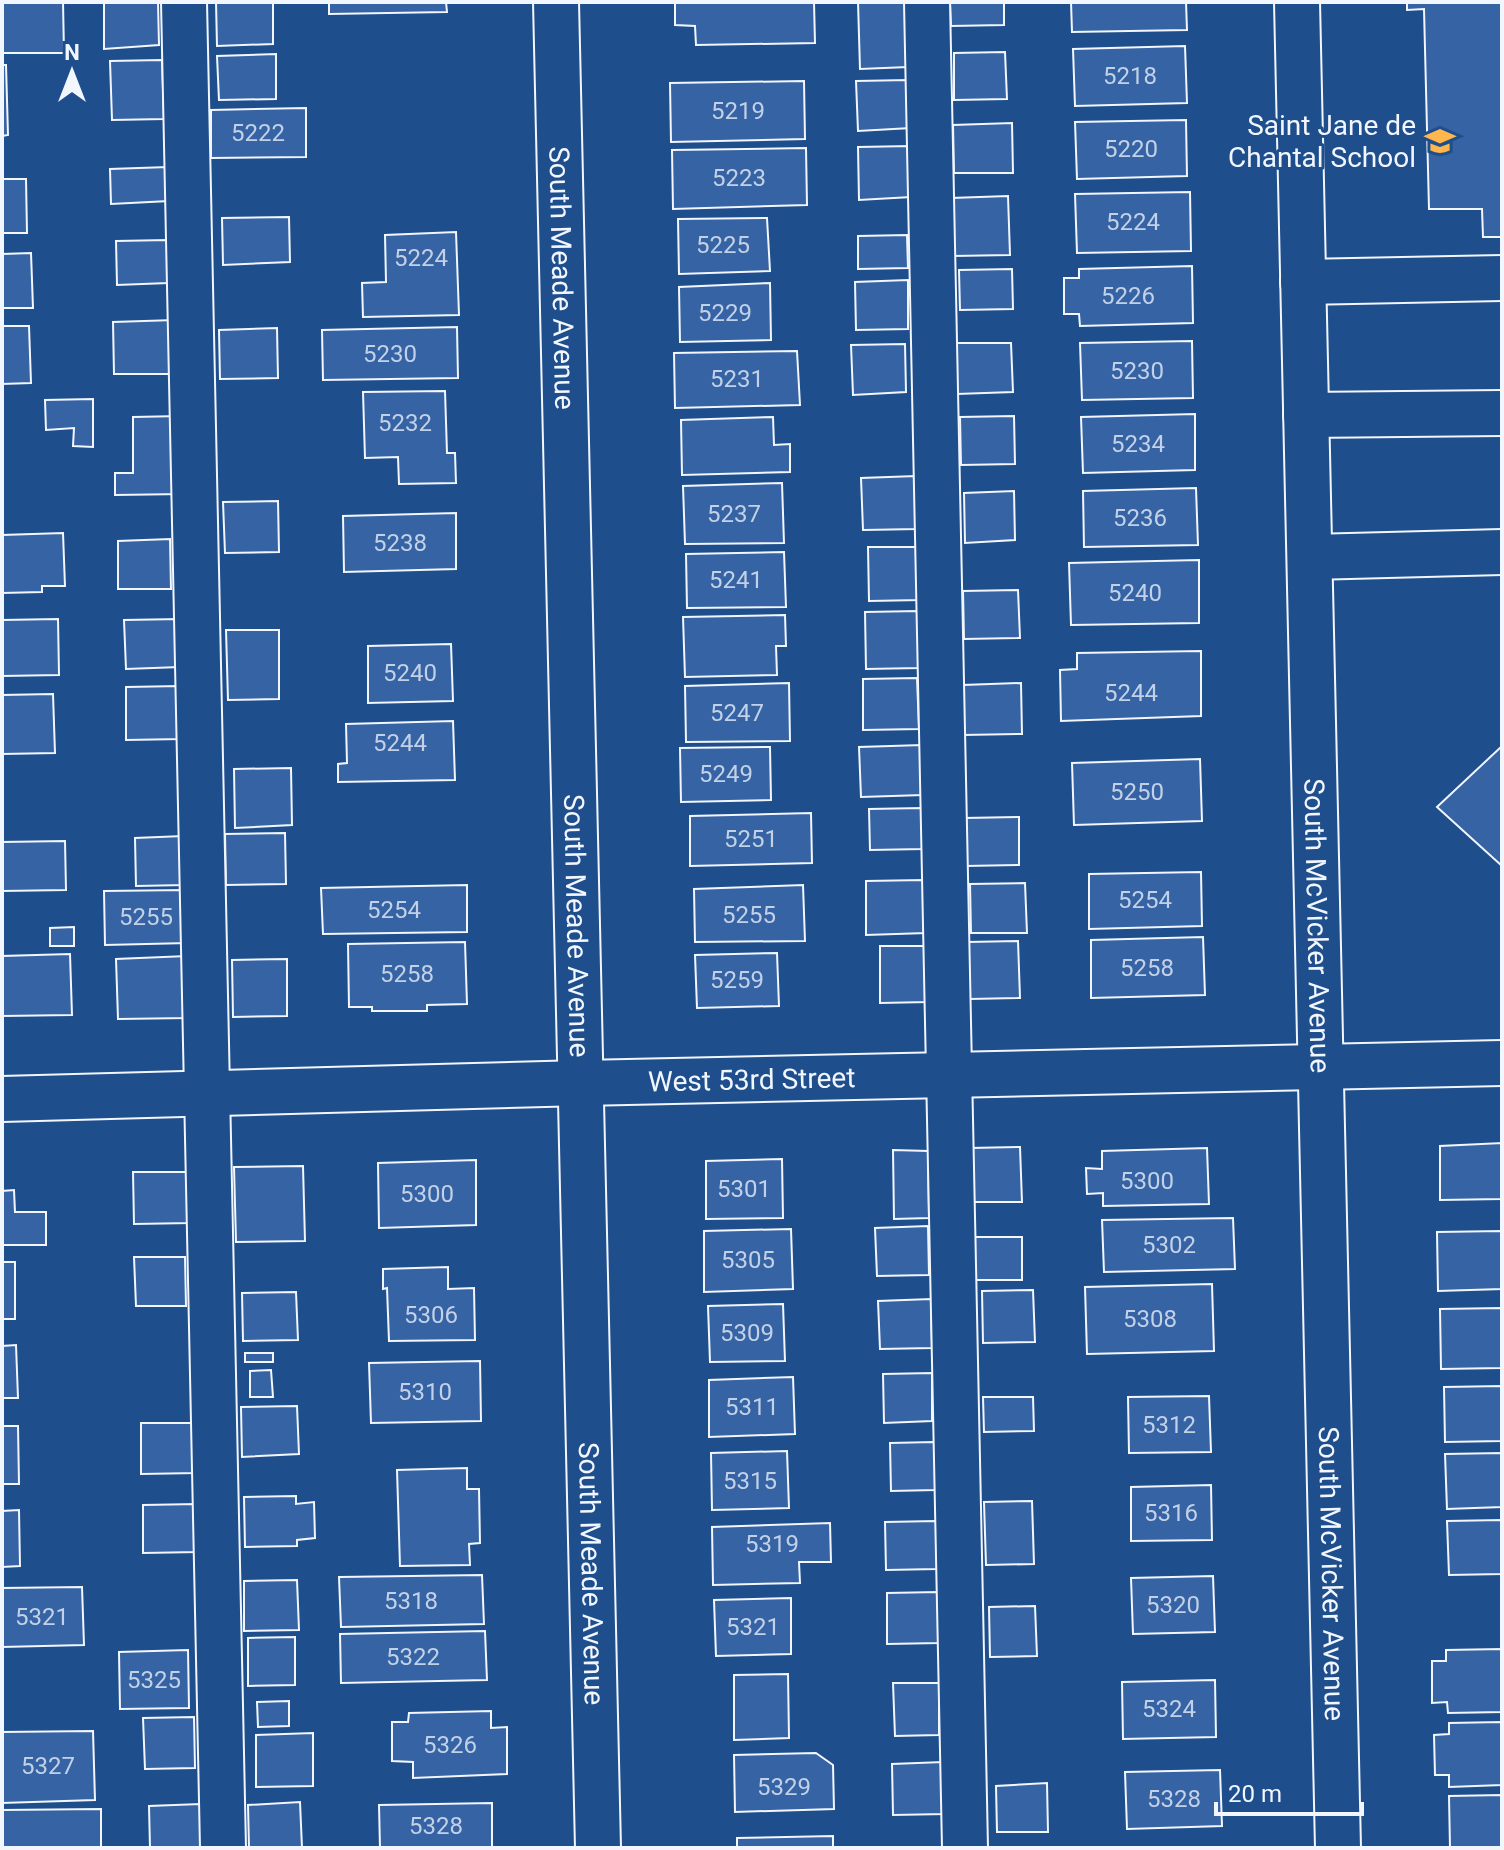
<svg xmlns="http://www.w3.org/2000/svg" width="1504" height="1850" font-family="Roboto,sans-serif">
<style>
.building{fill:#3563a3;stroke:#f2f6ff;stroke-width:2}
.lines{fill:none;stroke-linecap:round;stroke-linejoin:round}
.minor-casing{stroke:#f2f6ff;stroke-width:48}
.minor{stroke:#1f4e8c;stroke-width:44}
.labels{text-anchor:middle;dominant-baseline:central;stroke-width:6;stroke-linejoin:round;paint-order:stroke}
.number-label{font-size:24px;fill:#c3d1e8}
.poi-label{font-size:28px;fill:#f2f6ff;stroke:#1f4e8c;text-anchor:end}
.street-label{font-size:28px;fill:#f2f6ff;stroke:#1f4e8c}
</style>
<rect width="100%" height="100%" fill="#1f4e8c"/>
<g class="building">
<polygon points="2,2 63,2 64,53 2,53"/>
<polygon points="104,2 158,2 159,45 104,49"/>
<polygon points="216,2 273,2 273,44 217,46"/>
<polygon points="329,2 446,2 447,12 329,14"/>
<polygon points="675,2 814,2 815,43 696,45 695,26 675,25"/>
<polygon points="858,2 906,2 908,67 860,69"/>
<polygon points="950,2 1004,2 1004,25 951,26"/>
<polygon points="1071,2 1186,2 1187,30 1072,32"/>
<polygon points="1407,2 1502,2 1502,237 1483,237 1482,209 1429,209 1424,9 1407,10"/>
<polygon points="1185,46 1187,103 1075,106 1073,49"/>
<polygon points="1005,52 1007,99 954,100 954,53"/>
<polygon points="276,54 276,99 219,100 217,56"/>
<polygon points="162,60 164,119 112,120 110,61"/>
<polygon points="2,65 6,65 8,135 2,136"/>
<polygon points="909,80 911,128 858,131 856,81"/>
<polygon points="804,81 805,139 671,142 670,83"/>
<polygon points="306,108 306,157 211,158 211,110"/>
<polygon points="1186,120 1187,176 1077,179 1075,122"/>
<polygon points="1012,123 1013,173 954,173 953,125"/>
<polygon points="911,146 911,197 859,200 858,147"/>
<polygon points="806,148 807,205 673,209 672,150"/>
<polygon points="168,167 169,201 111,204 110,169"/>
<polygon points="2,179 26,179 27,233 2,233"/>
<polygon points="1190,192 1191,251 1077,253 1075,194"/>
<polygon points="1008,196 1010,255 953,256 951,198"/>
<polygon points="289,217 290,262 223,265 222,218"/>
<polygon points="767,218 770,271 679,274 678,219"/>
<polygon points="456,232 459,315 363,317 362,283 386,282 385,235"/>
<polygon points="907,235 908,268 858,269 858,236"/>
<polygon points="168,240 168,283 117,285 116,241"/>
<polygon points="31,253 33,308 2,308 2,254"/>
<polygon points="1192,266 1193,323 1080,326 1079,314 1064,314 1064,278 1079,278 1079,269"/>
<polygon points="1012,269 1013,309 960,310 959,270"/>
<polygon points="908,280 908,329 856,330 855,282"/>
<polygon points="770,283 771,340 680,342 679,287"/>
<polygon points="175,320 175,374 114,374 113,322"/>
<polygon points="2,326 29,326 31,383 2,384"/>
<polygon points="457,327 458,378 323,380 322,330"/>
<polygon points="277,328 278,378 220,379 219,330"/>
<polygon points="1192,341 1193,398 1082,400 1080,343"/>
<polygon points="956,343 1011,343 1013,392 957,394"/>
<polygon points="905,344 906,392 853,395 851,345"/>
<polygon points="797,351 800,405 675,408 674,353"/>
<polygon points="445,391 447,453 455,453 456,483 399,484 398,457 365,458 363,392"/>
<polygon points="93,399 93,447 73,446 74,428 46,430 45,400"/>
<polygon points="1195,414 1195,470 1083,473 1081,417"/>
<polygon points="181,416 183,494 115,495 115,473 133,473 133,417"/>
<polygon points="1014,416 1015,464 961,465 960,417"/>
<polygon points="773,417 774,445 790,444 790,472 682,475 681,420"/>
<polygon points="916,476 918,529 863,530 861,478"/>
<polygon points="782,483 784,543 685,544 683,486"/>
<polygon points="1196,488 1198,545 1084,547 1083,491"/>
<polygon points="1014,491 1015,540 965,543 964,493"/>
<polygon points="278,501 279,552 225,553 223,502"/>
<polygon points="456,513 456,569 344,572 343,516"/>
<polygon points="63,533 65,586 42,586 42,592 2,593 2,535"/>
<polygon points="170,539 171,589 118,589 118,541"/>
<polygon points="868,547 919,547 921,600 869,601"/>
<polygon points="784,552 786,607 687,608 686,554"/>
<polygon points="1199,560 1199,623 1071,625 1069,563"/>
<polygon points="1018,590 1020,638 964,639 963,591"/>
<polygon points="918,611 920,668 866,669 865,612"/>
<polygon points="785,615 786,646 776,646 777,675 685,677 683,617"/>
<polygon points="58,619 59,675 2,676 2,620"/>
<polygon points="180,619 180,667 126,669 124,620"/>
<polygon points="226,630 279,630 279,699 228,700"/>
<polygon points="451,644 453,701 368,703 368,646"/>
<polygon points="1201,651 1201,716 1061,721 1060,670 1077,669 1077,653"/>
<polygon points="917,678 919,729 863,730 863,679"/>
<polygon points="789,683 790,741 686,742 685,686"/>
<polygon points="1021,683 1022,734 963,735 963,685"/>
<polygon points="180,686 181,739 126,740 126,687"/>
<polygon points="53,694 55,753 2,754 2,695"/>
<polygon points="453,721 455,780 338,782 338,764 347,763 346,724"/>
<polygon points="922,745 923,795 861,797 859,747"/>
<polygon points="1502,746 1502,866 1437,807"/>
<polygon points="770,747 771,800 681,802 680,748"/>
<polygon points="1200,759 1202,821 1074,825 1072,763"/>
<polygon points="291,768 292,825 235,828 234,769"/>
<polygon points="922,808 923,849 870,850 869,809"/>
<polygon points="811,813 812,863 690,866 690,816"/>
<polygon points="1019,817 1019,865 965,866 964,818"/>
<polygon points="285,833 286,884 226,885 225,834"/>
<polygon points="183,836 185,885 136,886 135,838"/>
<polygon points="65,841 66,890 2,891 2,842"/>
<polygon points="1201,872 1202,926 1089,929 1089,874"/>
<polygon points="924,880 926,933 866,935 866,881"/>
<polygon points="1025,883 1027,933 971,933 970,884"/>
<polygon points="467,885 467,932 323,934 321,888"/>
<polygon points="803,885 805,941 695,942 694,889"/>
<polygon points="186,890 188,943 105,945 104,891"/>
<polygon points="74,927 74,946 50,946 50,928"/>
<polygon points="1203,937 1205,995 1091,998 1091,940"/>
<polygon points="1018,941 1020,998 970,999 968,942"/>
<polygon points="465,942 467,1004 427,1005 427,1011 372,1011 372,1007 349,1007 348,944"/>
<polygon points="880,946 926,946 928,1002 880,1003"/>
<polygon points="777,953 779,1006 697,1008 695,955"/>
<polygon points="70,954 72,1015 2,1016 2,956"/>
<polygon points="187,956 188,1018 118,1019 116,959"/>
<polygon points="287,959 287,1016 233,1017 232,960"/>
<polygon points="1502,1143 1502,1199 1440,1200 1440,1146"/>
<polygon points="1020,1147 1022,1202 972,1202 970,1148"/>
<polygon points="1207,1148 1209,1204 1103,1206 1103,1193 1087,1194 1086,1168 1102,1169 1102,1151"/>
<polygon points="893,1150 928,1151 929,1218 894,1219"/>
<polygon points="782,1159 783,1218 706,1219 706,1161"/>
<polygon points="476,1160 476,1225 379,1228 378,1163"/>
<polygon points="303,1166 305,1241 236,1242 234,1167"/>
<polygon points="133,1172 191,1172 191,1223 134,1224"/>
<polygon points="14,1190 15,1212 46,1212 46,1245 2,1245 2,1191"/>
<polygon points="1233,1218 1235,1269 1104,1272 1102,1220"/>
<polygon points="928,1226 929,1275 877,1276 875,1228"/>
<polygon points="791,1229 793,1289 704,1292 704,1231"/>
<polygon points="1502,1231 1502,1289 1438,1291 1437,1232"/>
<rect x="973" y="1237" width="49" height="43"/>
<polygon points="134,1257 185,1257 186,1306 136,1306"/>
<rect x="2" y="1262" width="13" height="57"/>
<polygon points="448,1267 448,1289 474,1288 475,1340 389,1341 387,1288 383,1289 383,1269"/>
<polygon points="1212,1284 1214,1351 1087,1354 1085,1287"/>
<polygon points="1033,1290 1035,1342 983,1343 982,1291"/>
<polygon points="296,1292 298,1340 243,1341 242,1293"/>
<polygon points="931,1299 932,1348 880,1349 878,1301"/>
<polygon points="783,1304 785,1361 710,1362 708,1306"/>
<polygon points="1502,1308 1502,1368 1441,1369 1440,1309"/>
<polygon points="16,1345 18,1398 2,1398 2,1346"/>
<rect x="245" y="1353" width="28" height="9"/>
<polygon points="480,1361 481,1421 371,1423 369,1363"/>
<polygon points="271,1370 273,1397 250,1397 250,1371"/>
<polygon points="932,1373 932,1421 884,1423 883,1374"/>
<polygon points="793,1377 795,1434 709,1437 709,1380"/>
<polygon points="1502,1386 1502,1441 1445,1442 1444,1387"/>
<polygon points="1209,1396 1211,1452 1129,1453 1128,1397"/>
<polygon points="983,1397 1033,1397 1034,1431 984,1432"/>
<polygon points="297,1406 299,1454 242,1457 241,1407"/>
<polygon points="141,1423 194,1423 196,1473 141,1474"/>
<polygon points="2,1426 18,1426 19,1484 2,1484"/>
<polygon points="934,1442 936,1490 891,1491 890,1443"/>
<polygon points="787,1451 789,1508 712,1510 711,1453"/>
<polygon points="1502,1453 1502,1507 1447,1509 1445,1454"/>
<polygon points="467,1468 467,1489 479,1489 480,1543 469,1544 470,1565 400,1566 397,1470"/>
<polygon points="1211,1485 1212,1540 1131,1541 1131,1487"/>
<polygon points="296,1496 296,1504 314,1502 315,1538 297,1540 297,1546 245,1547 244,1497"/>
<polygon points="1032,1501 1034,1564 986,1565 984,1502"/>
<polygon points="197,1504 198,1552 143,1553 143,1505"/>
<polygon points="19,1510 20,1566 2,1567 2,1511"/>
<polygon points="1502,1520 1502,1574 1449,1575 1447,1521"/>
<polygon points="936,1521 937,1569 886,1570 885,1522"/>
<polygon points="830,1523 831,1562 799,1562 800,1583 713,1585 712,1527"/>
<polygon points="482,1575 484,1624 341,1627 339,1577"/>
<polygon points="1213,1576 1215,1632 1133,1634 1131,1578"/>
<polygon points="297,1580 299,1630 244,1631 244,1581"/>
<polygon points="82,1587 84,1645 2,1647 2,1588"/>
<polygon points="938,1592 939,1643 887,1644 887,1593"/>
<polygon points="791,1598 791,1654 716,1656 714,1600"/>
<polygon points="1035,1606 1037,1656 990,1657 989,1607"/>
<polygon points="485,1631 487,1680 341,1683 340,1634"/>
<polygon points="295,1637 295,1685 248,1686 248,1638"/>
<polygon points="1502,1649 1502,1712 1448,1713 1447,1702 1432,1703 1432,1661 1446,1661 1446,1650"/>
<polygon points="188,1650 189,1708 120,1709 119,1652"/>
<polygon points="788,1674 789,1738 734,1740 734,1675"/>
<polygon points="1215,1680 1216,1737 1123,1739 1122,1682"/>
<polygon points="893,1683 939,1683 939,1735 895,1736"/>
<polygon points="289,1701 289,1726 258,1727 257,1702"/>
<polygon points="491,1711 491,1728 507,1727 507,1774 413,1778 413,1762 392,1761 392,1722 408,1722 409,1713"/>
<polygon points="194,1717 195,1768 145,1769 143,1718"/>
<polygon points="1502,1722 1502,1785 1449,1787 1449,1775 1435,1775 1434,1735 1449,1734 1449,1723"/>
<polygon points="93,1731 95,1800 2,1803 2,1732"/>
<polygon points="313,1733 313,1786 256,1787 256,1735"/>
<polygon points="816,1753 833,1765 834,1809 735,1812 734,1755"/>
<polygon points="943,1762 945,1814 893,1815 892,1764"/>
<polygon points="1220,1770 1222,1826 1127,1829 1125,1772"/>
<polygon points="1047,1783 1048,1832 997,1832 996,1786"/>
<polygon points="1502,1795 1502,1848 1450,1848 1449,1796"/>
<polygon points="300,1802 302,1848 249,1848 248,1805"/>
<polygon points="492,1803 492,1847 380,1848 379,1805"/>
<polygon points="200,1804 200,1848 150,1848 149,1806"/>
<polygon points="101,1809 101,1848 2,1848 2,1810"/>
<polygon points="833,1836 833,1848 737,1848 737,1838"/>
</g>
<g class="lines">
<g class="minor-casing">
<g id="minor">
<polyline points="184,2 223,1848"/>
<path id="s1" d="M556 2 598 1848"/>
<polyline points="927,2 965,1848"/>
<path id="s2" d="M1297 2 1338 1848"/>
<polyline points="1303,282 1502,278"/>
<polyline points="1306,415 1502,413"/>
<polyline points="1311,557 1502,552"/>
<path id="s3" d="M2 1099 582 1083 1502 1063"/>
</g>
</g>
<use href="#minor" class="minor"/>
</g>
<defs>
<g id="school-bare" transform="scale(2.4)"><path d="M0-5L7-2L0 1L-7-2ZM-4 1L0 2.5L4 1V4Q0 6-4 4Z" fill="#ffb74d" stroke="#1f4e8c" stroke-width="2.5" paint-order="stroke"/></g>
</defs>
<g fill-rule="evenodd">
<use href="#school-bare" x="1440" y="141"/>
</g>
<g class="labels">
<g class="number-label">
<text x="1130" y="76">5218</text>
<text x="738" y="111">5219</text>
<text x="258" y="133">5222</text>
<text x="1131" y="149">5220</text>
<text x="739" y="178">5223</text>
<text x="1133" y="222">5224</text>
<text x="723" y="245">5225</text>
<text x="421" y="258">5224</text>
<text x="1128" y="296">5226</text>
<text x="725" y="313">5229</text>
<text x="390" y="354">5230</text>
<text x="1137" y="371">5230</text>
<text x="737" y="379">5231</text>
<text x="405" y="423">5232</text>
<text x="1138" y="444">5234</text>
<text x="734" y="514">5237</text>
<text x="1140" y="518">5236</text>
<text x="400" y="543">5238</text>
<text x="736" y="580">5241</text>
<text x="1135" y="593">5240</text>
<text x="410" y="673">5240</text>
<text x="1131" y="693">5244</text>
<text x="737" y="713">5247</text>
<text x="400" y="743">5244</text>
<text x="726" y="774">5249</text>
<text x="1137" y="792">5250</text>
<text x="751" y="839">5251</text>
<text x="1145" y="900">5254</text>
<text x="394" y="910">5254</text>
<text x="749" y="915">5255</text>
<text x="146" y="917">5255</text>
<text x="1147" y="968">5258</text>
<text x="407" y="974">5258</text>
<text x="737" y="980">5259</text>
<text x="1147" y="1181">5300</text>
<text x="744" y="1189">5301</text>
<text x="427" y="1194">5300</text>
<text x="1169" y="1245">5302</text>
<text x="748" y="1260">5305</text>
<text x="431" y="1315">5306</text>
<text x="1150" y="1319">5308</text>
<text x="747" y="1333">5309</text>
<text x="425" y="1392">5310</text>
<text x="752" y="1407">5311</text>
<text x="1169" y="1425">5312</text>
<text x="750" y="1481">5315</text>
<text x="1171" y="1513">5316</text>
<text x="772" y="1544">5319</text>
<text x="411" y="1601">5318</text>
<text x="1173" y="1605">5320</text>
<text x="42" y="1617">5321</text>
<text x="753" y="1627">5321</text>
<text x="413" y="1657">5322</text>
<text x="154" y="1680">5325</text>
<text x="1169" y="1709">5324</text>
<text x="450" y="1745">5326</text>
<text x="48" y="1766">5327</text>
<text x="784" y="1787">5329</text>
<text x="1174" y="1799">5328</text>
<text x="436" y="1826">5328</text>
</g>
<g class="poi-label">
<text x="1416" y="125">Saint Jane de<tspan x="1416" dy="32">Chantal School</tspan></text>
</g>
<g class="street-label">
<text stroke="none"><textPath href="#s1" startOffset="276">South Meade Avenue</textPath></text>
<text stroke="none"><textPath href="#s1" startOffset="924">South Meade Avenue</textPath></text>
<text stroke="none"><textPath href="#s2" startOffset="924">South McVicker Avenue</textPath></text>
<text stroke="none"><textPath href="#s3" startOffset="750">West 53rd Street</textPath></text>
<text stroke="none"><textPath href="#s1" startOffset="1572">South Meade Avenue</textPath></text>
<text stroke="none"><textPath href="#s2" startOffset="1572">South McVicker Avenue</textPath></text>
</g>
</g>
<rect width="1504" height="1850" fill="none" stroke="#f2f6ff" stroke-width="8"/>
<g transform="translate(72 72)" stroke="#1f4e8c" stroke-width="6" paint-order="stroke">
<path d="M0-6L14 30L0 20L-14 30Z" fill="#f2f6ff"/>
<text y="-12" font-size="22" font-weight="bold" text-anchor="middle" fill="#f2f6ff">N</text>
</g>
<path d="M1216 1802v12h146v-12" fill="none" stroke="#f2f6ff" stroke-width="4"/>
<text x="1228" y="1802" font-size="24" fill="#f2f6ff" stroke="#1f4e8c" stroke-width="6" paint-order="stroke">20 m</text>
</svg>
